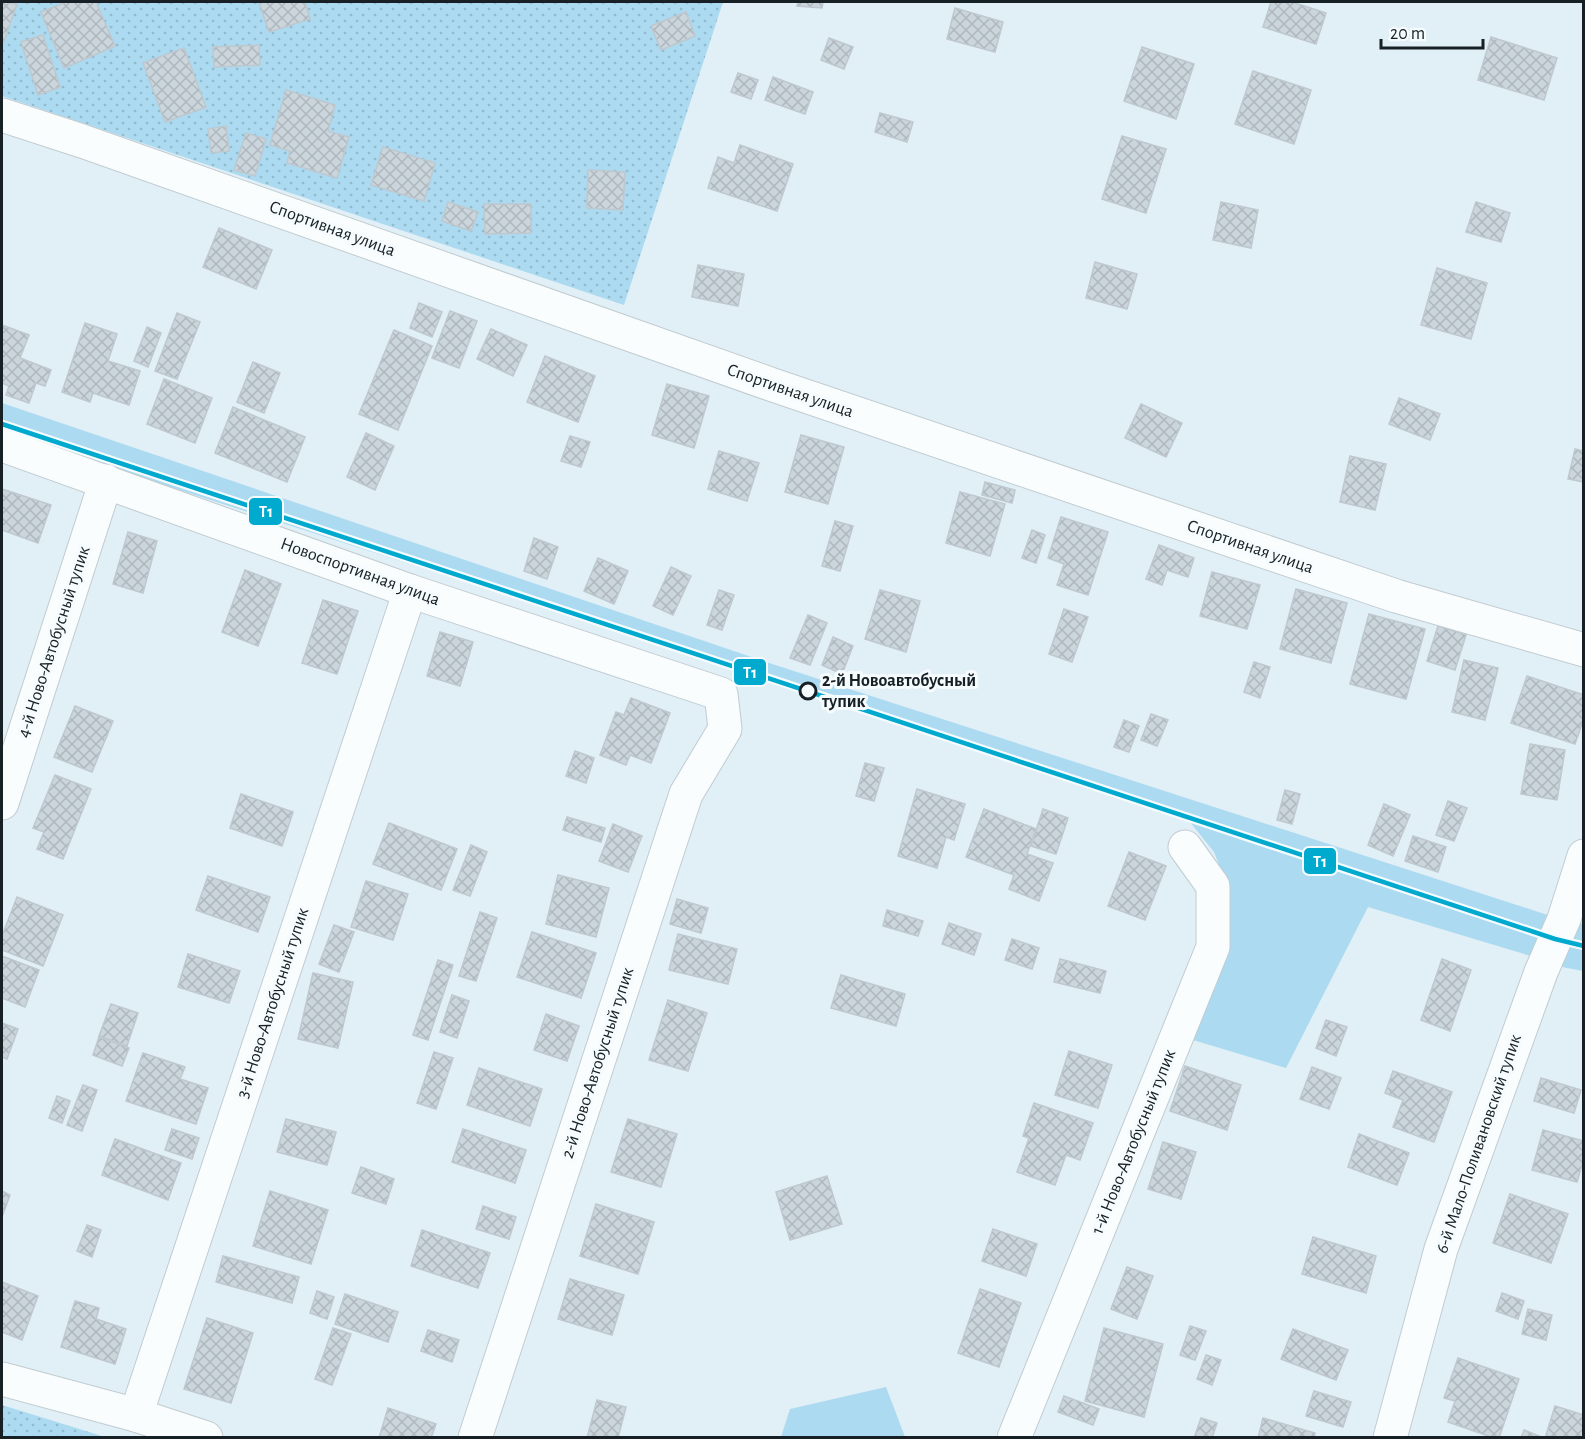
<svg xmlns="http://www.w3.org/2000/svg" width="1585" height="1439" font-family="'Alegreya Sans',sans-serif">
<style>
.green{fill:#acdaf0}
.garden{fill:url(#garden-dots)}
.building{fill:url(#building-cross-hatch);stroke:#bec8ce;stroke-width:1.5}
.lines{fill:none;stroke-linecap:round;stroke-linejoin:round}
.street-casing{stroke:#c1ccd1;stroke-width:35}
.street{stroke:#fafdfe;stroke-width:33}
.tram-1-casing{stroke:#f6fbfe;stroke-width:9}
.tram-1{stroke:#00a9ce;stroke-width:4.5}
.stop-dot{fill:#f6fbfe;stroke:#172025;stroke-width:3}
.labels{text-anchor:middle;dominant-baseline:central;stroke-width:6;stroke-linejoin:round;paint-order:stroke}
.street-label{font-size:18px;fill:#172025;stroke:#f6fbfe}
.stop-label{font-size:18px;font-weight:bold;fill:#172025;stroke:#f6fbfe;text-anchor:start}
.line-badge{stroke:#f6fbfe;stroke-width:2}
.badge-label{font-size:16px;text-anchor:middle;font-weight:bold;fill:#fff}
</style>
<defs>
<pattern id="garden-dots" width="8" height="8" patternUnits="userSpaceOnUse" patternTransform="scale(1.5)"><rect width="8" height="8" fill="#acdaf0"/><path d="M2 2h.1M6 6h.1" fill="none" stroke="#93bbce" stroke-width="1.8" stroke-linecap="round"/></pattern>
<pattern id="building-cross-hatch" width="8" height="8" patternUnits="userSpaceOnUse" patternTransform="scale(1.5)"><rect width="8" height="8" fill="#cbd6dc"/><path d="M0 0l8 8M0 8l8-8" fill="none" stroke="#aeb7bd"/></pattern>
</defs>
<rect width="100%" height="100%" fill="#e1eff6"/>
<g class="green">
<polygon points="2,403 766,662 1554,917 1534,957 1368,907 1286,1068 1183,1037 1227,885 1214,852 1182,812 2,433"/>
<polygon points="1575,922 1583,924 1583,971 1557,966"/>
<polygon points="886,1387 905,1437 781,1437 790,1409"/>
</g>
<g class="garden">
<polygon points="2,2 723,2 624,305 2,96"/>
<polygon points="2,1405 105,1437 2,1437"/>
</g>
<g class="building">
<polygon points="2,2 17,4 2,47"/>
<polygon points="66,2 96,2 115,46 64,68 41,12"/>
<polygon points="259,2 305,2 310,19 269,32"/>
<polygon points="798,2 823,2 822,8 797,6"/>
<polygon points="1271,2 1292,2 1326,13 1316,44 1263,27"/>
<polygon points="955,8 1003,22 995,52 947,39"/>
<polygon points="686,12 695,36 661,50 651,26"/>
<polygon points="43,35 60,87 38,95 21,42"/>
<polygon points="1491,37 1557,58 1544,100 1478,80"/>
<polygon points="829,38 853,47 844,69 821,60"/>
<polygon points="259,45 260,65 214,67 213,47"/>
<polygon points="1142,47 1194,64 1176,119 1124,101"/>
<polygon points="184,48 206,107 165,122 143,63"/>
<polygon points="1253,71 1311,90 1294,144 1235,124"/>
<polygon points="738,73 758,80 751,99 731,92"/>
<polygon points="773,77 813,92 805,114 765,100"/>
<polygon points="286,90 335,105 328,131 349,137 337,178 287,163 290,151 270,145"/>
<polygon points="880,113 913,122 907,142 875,132"/>
<polygon points="226,126 229,151 211,153 208,129"/>
<polygon points="246,133 266,139 255,176 234,170"/>
<polygon points="1122,136 1166,149 1146,213 1102,199"/>
<polygon points="740,145 793,164 777,211 708,188 718,157 734,163"/>
<polygon points="383,147 435,163 424,201 371,185"/>
<polygon points="588,170 625,172 623,210 587,208"/>
<polygon points="448,202 478,212 471,231 442,221"/>
<polygon points="1221,202 1258,210 1251,248 1213,240"/>
<polygon points="1476,202 1510,213 1501,242 1466,232"/>
<polygon points="484,204 531,204 531,233 485,234"/>
<polygon points="219,228 272,250 256,289 203,267"/>
<polygon points="1095,262 1137,274 1127,309 1086,298"/>
<polygon points="698,265 744,274 738,306 692,297"/>
<polygon points="1437,268 1487,283 1471,339 1421,325"/>
<polygon points="419,303 442,312 432,337 410,328"/>
<polygon points="450,311 477,321 459,368 432,358"/>
<polygon points="177,313 200,322 177,379 155,371"/>
<polygon points="85,323 117,334 108,361 140,371 129,405 93,393 90,402 62,392"/>
<polygon points="2,325 29,335 20,358 51,370 45,386 36,383 29,403 6,395 9,386 2,383"/>
<polygon points="147,327 161,333 148,367 134,361"/>
<polygon points="491,329 527,345 513,376 477,359"/>
<polygon points="394,330 432,346 398,430 359,414"/>
<polygon points="545,356 595,376 578,422 527,402"/>
<polygon points="253,362 280,373 264,413 237,402"/>
<polygon points="164,379 212,398 195,443 147,424"/>
<polygon points="667,384 709,396 694,448 652,435"/>
<polygon points="1399,398 1440,414 1430,440 1389,424"/>
<polygon points="1141,404 1182,423 1166,457 1125,438"/>
<polygon points="233,407 305,437 287,482 215,453"/>
<polygon points="366,433 394,446 375,490 347,477"/>
<polygon points="801,435 844,447 828,504 785,492"/>
<polygon points="570,436 590,442 581,467 561,461"/>
<polygon points="1575,449 1584,451 1584,482 1568,479"/>
<polygon points="719,451 759,463 747,501 708,489"/>
<polygon points="1350,456 1386,464 1375,510 1340,502"/>
<polygon points="985,482 1015,490 1012,503 982,495"/>
<polygon points="2,489 51,505 38,543 2,530"/>
<polygon points="960,492 1005,504 990,556 946,543"/>
<polygon points="1061,517 1108,532 1088,595 1057,585 1064,564 1048,558"/>
<polygon points="835,521 853,526 840,571 822,566"/>
<polygon points="1032,530 1045,535 1036,563 1022,558"/>
<polygon points="128,532 157,541 143,593 113,584"/>
<polygon points="534,538 558,547 547,579 524,571"/>
<polygon points="1159,545 1194,558 1188,577 1167,570 1162,585 1146,579"/>
<polygon points="598,558 628,571 614,604 584,591"/>
<polygon points="671,567 691,576 673,615 653,606"/>
<polygon points="245,570 281,584 258,646 222,632"/>
<polygon points="1212,572 1260,585 1247,629 1200,616"/>
<polygon points="1296,589 1347,603 1331,663 1280,649"/>
<polygon points="719,590 734,595 722,630 707,625"/>
<polygon points="880,590 920,601 906,652 865,639"/>
<polygon points="323,600 358,611 337,674 302,663"/>
<polygon points="1064,609 1088,617 1072,662 1049,654"/>
<polygon points="1369,614 1425,629 1406,699 1350,684"/>
<polygon points="808,615 827,623 810,665 790,658"/>
<polygon points="1438,626 1466,635 1455,670 1427,661"/>
<polygon points="440,632 473,642 460,686 427,676"/>
<polygon points="833,637 853,646 842,674 822,665"/>
<polygon points="1464,660 1498,668 1485,720 1452,712"/>
<polygon points="1254,662 1270,667 1260,698 1244,692"/>
<polygon points="1527,676 1584,695 1584,718 1575,744 1511,723"/>
<polygon points="631,698 670,713 651,763 630,755 626,765 600,755 616,712 624,715"/>
<polygon points="75,706 113,721 92,772 54,757"/>
<polygon points="1151,714 1168,720 1157,746 1141,740"/>
<polygon points="1124,720 1139,726 1129,752 1114,747"/>
<polygon points="1530,744 1565,750 1557,800 1521,794"/>
<polygon points="575,751 594,758 586,783 566,776"/>
<polygon points="865,763 884,768 874,801 856,796"/>
<polygon points="55,775 91,789 63,859 37,849 44,832 33,828"/>
<polygon points="917,789 965,804 954,840 946,837 937,868 898,856"/>
<polygon points="1285,790 1300,794 1292,824 1277,820"/>
<polygon points="241,794 293,812 282,846 230,828"/>
<polygon points="1448,801 1467,808 1454,841 1436,835"/>
<polygon points="1384,804 1410,815 1393,856 1368,845"/>
<polygon points="984,809 1036,829 1027,854 1053,863 1039,901 1009,889 1014,875 966,857"/>
<polygon points="1043,809 1068,818 1056,854 1031,846"/>
<polygon points="567,817 605,828 601,842 563,830"/>
<polygon points="389,823 457,849 441,890 373,864"/>
<polygon points="613,824 642,836 628,872 599,861"/>
<polygon points="1413,836 1446,847 1438,872 1405,861"/>
<polygon points="471,845 487,852 470,896 453,890"/>
<polygon points="1129,852 1166,866 1145,920 1108,906"/>
<polygon points="558,875 609,888 596,937 546,924"/>
<polygon points="208,876 270,897 258,932 196,910"/>
<polygon points="366,881 408,894 393,940 351,927"/>
<polygon points="17,897 63,915 43,966 2,950 2,936"/>
<polygon points="677,899 708,908 701,933 670,924"/>
<polygon points="887,910 923,921 918,936 883,926"/>
<polygon points="480,912 497,918 476,981 459,976"/>
<polygon points="949,923 981,934 974,955 942,944"/>
<polygon points="334,925 354,932 339,972 319,964"/>
<polygon points="532,932 596,953 581,998 517,977"/>
<polygon points="678,934 737,949 728,984 669,970"/>
<polygon points="1012,939 1039,948 1032,969 1005,960"/>
<polygon points="188,954 240,971 229,1003 178,987"/>
<polygon points="2,956 39,970 25,1007 2,998"/>
<polygon points="1060,959 1106,971 1100,993 1054,982"/>
<polygon points="1442,959 1471,970 1450,1031 1421,1020"/>
<polygon points="438,960 453,965 428,1040 413,1035"/>
<polygon points="313,973 353,982 338,1048 298,1039"/>
<polygon points="841,975 905,994 896,1026 831,1008"/>
<polygon points="452,995 469,1001 457,1038 440,1032"/>
<polygon points="668,1000 707,1013 688,1071 649,1060"/>
<polygon points="111,1004 138,1013 127,1046 99,1036"/>
<polygon points="546,1014 579,1026 567,1061 534,1050"/>
<polygon points="1326,1020 1347,1027 1336,1056 1316,1048"/>
<polygon points="2,1023 18,1029 7,1059 2,1057"/>
<polygon points="99,1037 129,1048 122,1066 93,1055"/>
<polygon points="1069,1051 1112,1065 1098,1108 1055,1095"/>
<polygon points="434,1052 453,1058 436,1109 417,1103"/>
<polygon points="143,1053 185,1067 180,1079 208,1088 196,1124 126,1101"/>
<polygon points="1185,1066 1241,1085 1227,1130 1170,1111"/>
<polygon points="1312,1067 1341,1078 1329,1109 1300,1099"/>
<polygon points="479,1068 542,1089 530,1126 467,1105"/>
<polygon points="1393,1071 1452,1092 1434,1142 1393,1127 1403,1100 1385,1093"/>
<polygon points="1541,1078 1581,1090 1574,1113 1534,1101"/>
<polygon points="83,1085 97,1090 82,1131 67,1125"/>
<polygon points="57,1096 70,1101 62,1123 49,1118"/>
<polygon points="1034,1103 1093,1123 1080,1160 1066,1155 1055,1185 1017,1172 1029,1138 1023,1136"/>
<polygon points="286,1119 336,1132 327,1165 277,1152"/>
<polygon points="628,1119 677,1134 661,1187 611,1172"/>
<polygon points="172,1129 199,1138 192,1159 165,1150"/>
<polygon points="463,1129 526,1150 515,1183 452,1162"/>
<polygon points="1543,1130 1584,1141 1584,1158 1577,1182 1532,1170"/>
<polygon points="1359,1134 1409,1153 1397,1185 1348,1167"/>
<polygon points="115,1139 181,1163 168,1200 102,1175"/>
<polygon points="1163,1142 1196,1152 1181,1199 1148,1189"/>
<polygon points="361,1167 394,1179 386,1204 352,1193"/>
<polygon points="827,1176 842,1224 790,1240 776,1192"/>
<polygon points="2,1191 10,1195 2,1217"/>
<polygon points="270,1191 328,1210 311,1264 253,1246"/>
<polygon points="1510,1194 1568,1214 1551,1263 1493,1243"/>
<polygon points="596,1204 654,1222 638,1274 580,1256"/>
<polygon points="483,1206 516,1217 509,1239 476,1229"/>
<polygon points="87,1225 101,1230 92,1257 77,1251"/>
<polygon points="993,1229 1037,1244 1026,1276 982,1261"/>
<polygon points="422,1230 490,1253 478,1288 411,1266"/>
<polygon points="1313,1237 1376,1256 1366,1293 1302,1274"/>
<polygon points="223,1256 299,1277 292,1303 216,1282"/>
<polygon points="1127,1267 1153,1276 1137,1319 1111,1309"/>
<polygon points="570,1279 624,1295 612,1335 558,1319"/>
<polygon points="2,1282 38,1296 22,1340 2,1332"/>
<polygon points="980,1289 1021,1303 999,1367 958,1353"/>
<polygon points="317,1291 334,1297 327,1319 310,1313"/>
<polygon points="1502,1293 1524,1301 1518,1319 1496,1311"/>
<polygon points="345,1294 398,1312 388,1342 335,1324"/>
<polygon points="75,1301 99,1308 96,1319 126,1329 115,1364 61,1347"/>
<polygon points="1528,1309 1552,1315 1546,1340 1522,1334"/>
<polygon points="207,1318 253,1333 231,1403 184,1389"/>
<polygon points="1190,1326 1206,1331 1195,1360 1180,1355"/>
<polygon points="333,1328 351,1334 332,1385 315,1379"/>
<polygon points="1104,1328 1163,1344 1144,1417 1085,1401"/>
<polygon points="1293,1329 1348,1350 1336,1380 1281,1359"/>
<polygon points="428,1330 459,1340 452,1362 421,1351"/>
<polygon points="1206,1355 1221,1360 1212,1385 1197,1379"/>
<polygon points="1458,1358 1519,1379 1499,1438 1494,1438 1448,1422 1455,1401 1444,1398"/>
<polygon points="1314,1391 1351,1402 1343,1427 1306,1416"/>
<polygon points="1064,1396 1099,1409 1093,1425 1058,1412"/>
<polygon points="597,1400 626,1407 618,1438 587,1438"/>
<polygon points="1555,1406 1584,1415 1584,1438 1554,1438 1546,1435"/>
<polygon points="388,1408 436,1424 431,1438 379,1438"/>
<polygon points="1201,1418 1217,1423 1212,1438 1194,1438"/>
<polygon points="1263,1418 1315,1433 1314,1438 1258,1438"/>
<polygon points="1524,1430 1544,1438 1521,1438"/>
</g>
<g class="lines">
<g class="street-casing">
<g id="street">
<polyline points="2,115 82,141 773,385 1396,596 1584,650"/>
<polyline points="2,445 410,591 721,694 725,729 686,794 475,1438"/>
<polyline points="2,803 106,481"/>
<polyline points="2,1379 136,1415 206,1438"/>
<polyline points="136,1415 410,591"/>
<polyline points="1014,1438 1213,947 1213,886 1185,847"/>
<polyline points="1390,1438 1441,1249 1541,972 1564,919 1584,856"/>
</g>
</g>
<use href="#street" class="street"/>
<g class="tram-1-casing">
<polyline id="tram-1" points="2,424 1555,939 1584,946"/>
</g>
<use href="#tram-1" class="tram-1"/>
</g>
<circle class="stop-dot" cx="808" cy="691" r="8"/>
<g class="labels">
<g class="street-label">
<text transform="translate(332 229) rotate(20)">Спортивная улица</text>
<text transform="translate(790 391) rotate(19)">Спортивная улица</text>
<text transform="translate(1250 547) rotate(19)">Спортивная улица</text>
<text transform="translate(360 572) rotate(20)">Новоспортивная улица</text>
<text transform="translate(54 642) rotate(-72)">4-й Ново-Автобусный тупик</text>
<text transform="translate(273 1003) rotate(-72)">3-й Ново-Автобусный тупик</text>
<text transform="translate(598 1063) rotate(-72)">2-й Ново-Автобусный тупик</text>
<text transform="translate(1134 1142) rotate(-68)">1-й Ново-Автобусный тупик</text>
<text transform="translate(1479 1144) rotate(-71)">6-й Мало-Поливановский тупик</text>
</g>
<g class="stop-label">
<text x="822" y="681">2-й Новоавтобусный<tspan x="822" dy="21">тупик</tspan></text>
</g>
</g>
<g class="line-badge">
<rect x="248" y="497" width="35" height="29" rx="6" fill="#00a9ce"/>
<rect x="733" y="658" width="34" height="28" rx="6" fill="#00a9ce"/>
<rect x="1303" y="847" width="34" height="28" rx="6" fill="#00a9ce"/>
</g>
<g class="badge-label">
<text x="266" y="517">T1</text>
<text x="750" y="678">T1</text>
<text x="1320" y="867">T1</text>
</g>
<rect width="1585" height="1439" fill="none" stroke="#172025" stroke-width="6"/>
<path d="M1381 39v9h102v-9" fill="none" stroke="#172025" stroke-width="3"/>
<text x="1390" y="39" font-size="18" fill="#172025" stroke="#f6fbfe" stroke-width="4.5" paint-order="stroke">20 m</text>
</svg>
